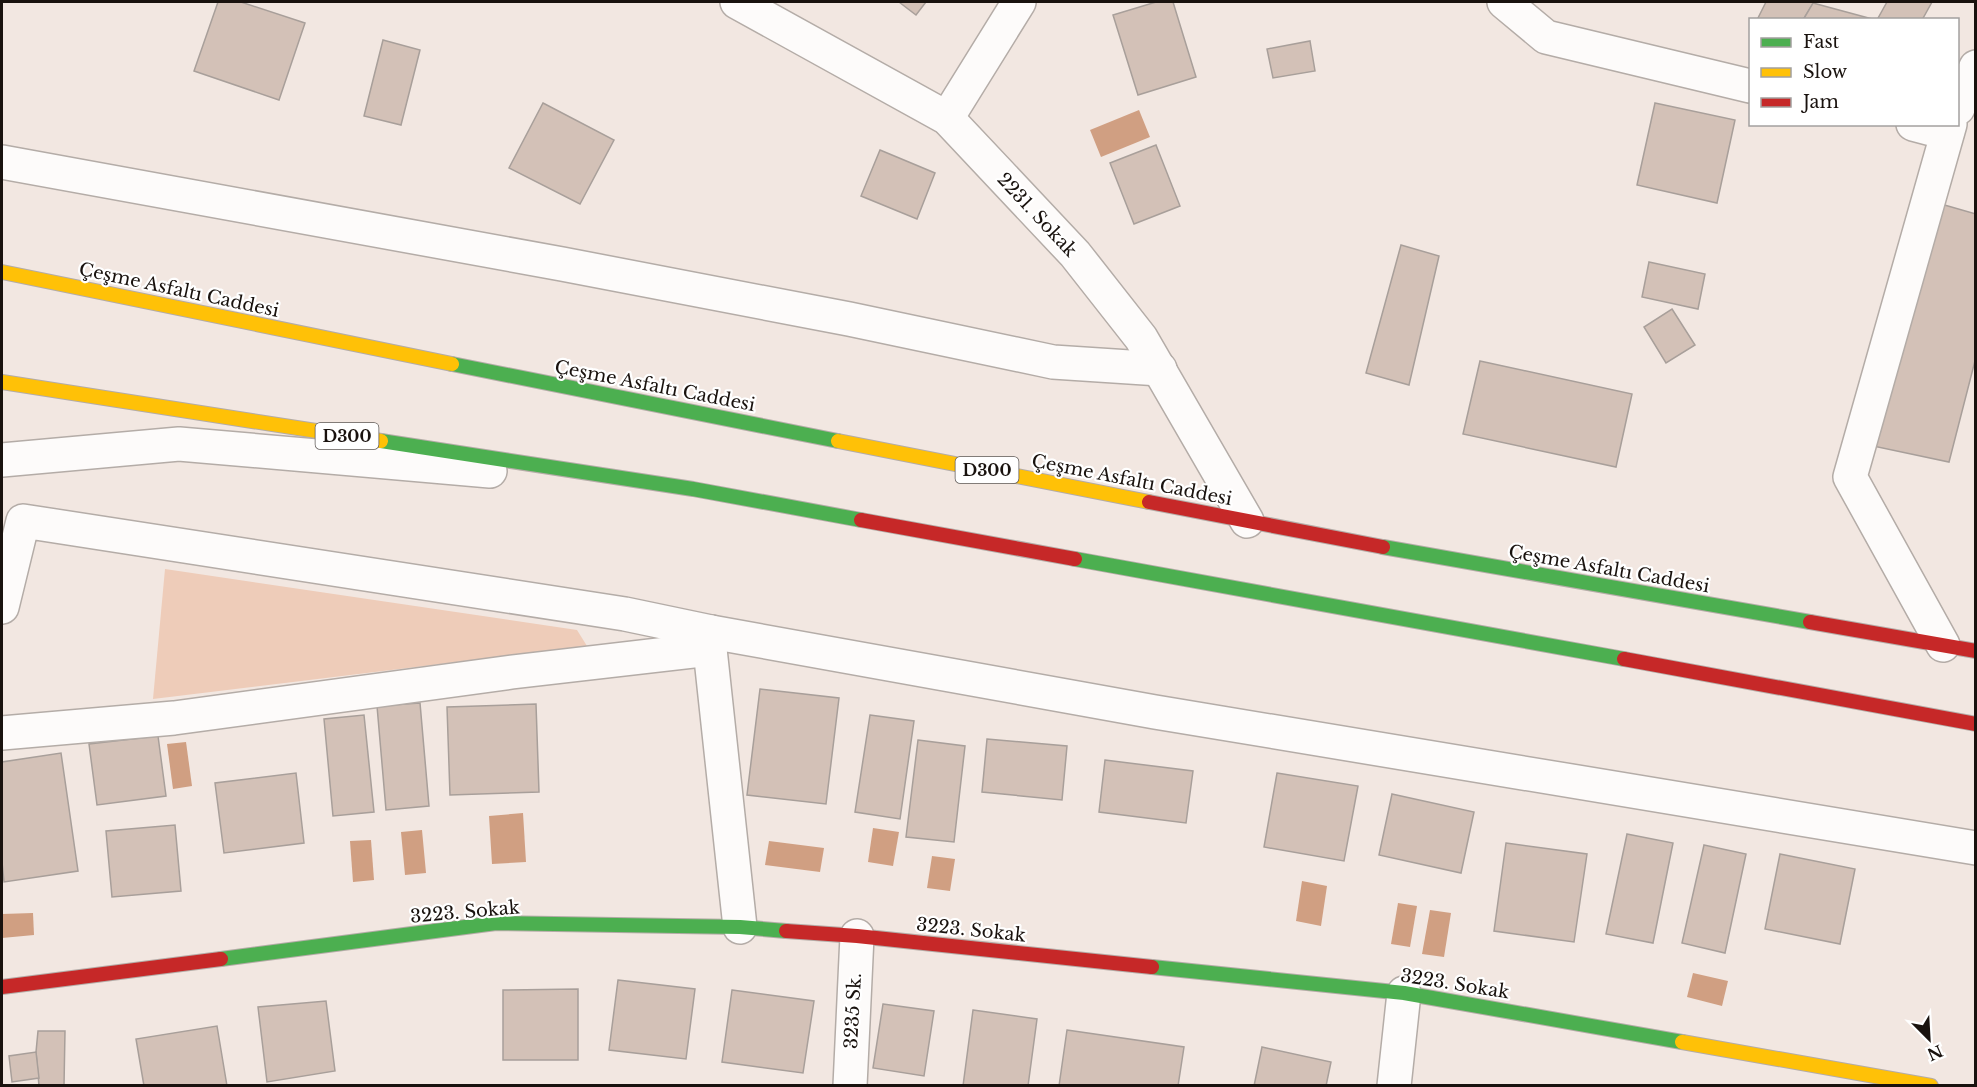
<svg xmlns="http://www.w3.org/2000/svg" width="1977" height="1087" font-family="'Libre Baskerville',serif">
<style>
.green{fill:#eeccb9}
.water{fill:#d09f82}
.building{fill:#d3c1b7;stroke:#a89f9a;stroke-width:1.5}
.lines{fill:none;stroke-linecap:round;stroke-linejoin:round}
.street-casing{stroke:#b4aca7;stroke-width:36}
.fast-casing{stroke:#b4aca7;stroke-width:16}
.slow-casing{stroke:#b4aca7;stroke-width:16}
.jam-casing{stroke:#b4aca7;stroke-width:16}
.street{stroke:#fdfbfa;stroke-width:33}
.fast{stroke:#4caf50;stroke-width:14}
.slow{stroke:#ffc107;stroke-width:14}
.jam{stroke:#c62828;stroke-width:14}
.labels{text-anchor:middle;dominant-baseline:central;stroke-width:4.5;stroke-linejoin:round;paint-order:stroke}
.shield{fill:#fff;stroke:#5e5956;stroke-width:1.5}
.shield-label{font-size:16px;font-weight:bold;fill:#19120e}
.street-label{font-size:18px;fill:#19120e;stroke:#fff}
</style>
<rect width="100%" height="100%" fill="#f2e7e1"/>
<polygon class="green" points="165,569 577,630 587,646 153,699"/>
<g class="water">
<polygon points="1139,110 1150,137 1101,157 1090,130"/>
<polygon points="186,742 192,786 173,789 167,744"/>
<polygon points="523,813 526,862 492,864 489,816"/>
<polygon points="873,828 899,832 893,866 868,862"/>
<polygon points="422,830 426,873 405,875 401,832"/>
<polygon points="371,840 374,880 353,882 350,841"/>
<polygon points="769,841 824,848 820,872 765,865"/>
<polygon points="932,856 955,859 950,891 927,888"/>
<polygon points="1302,881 1327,886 1321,926 1296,921"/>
<polygon points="1398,903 1417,906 1410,947 1391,944"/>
<polygon points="1430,910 1451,913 1444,957 1422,954"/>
<polygon points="33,913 34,935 2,938 2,914"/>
<polygon points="1693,973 1728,981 1722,1006 1687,997"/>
</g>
<g class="building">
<polygon points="218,2 241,2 305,23 279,100 194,71"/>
<polygon points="899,2 926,2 916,15"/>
<polygon points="1156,2 1173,2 1196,77 1138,95 1113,15"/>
<polygon points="1766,2 1814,2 1803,20 1757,20"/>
<polygon points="1887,2 1932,2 1922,20 1877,20"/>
<polygon points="1813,3 1876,20 1803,20"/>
<polygon points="383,40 420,50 401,125 364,116"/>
<polygon points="1310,41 1315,71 1273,78 1267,49"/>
<polygon points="543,103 614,140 580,204 509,168"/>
<polygon points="1655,103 1735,120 1717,203 1637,185"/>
<polygon points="1156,145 1180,206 1134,224 1110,163"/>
<polygon points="880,150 935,173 917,219 861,196"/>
<polygon points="1941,204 1976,214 1976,357 1949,462 1873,446"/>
<polygon points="1401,245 1439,256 1409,385 1366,373"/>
<polygon points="1649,262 1705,274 1698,309 1642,297"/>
<polygon points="1672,309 1695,345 1666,363 1644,327"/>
<polygon points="1480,361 1632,394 1616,467 1463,434"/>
<polygon points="760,689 839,698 826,804 747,795"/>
<polygon points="420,703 429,806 386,810 377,706"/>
<polygon points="536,704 539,792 450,795 447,707"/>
<polygon points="364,715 374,812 333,816 324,719"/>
<polygon points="870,715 914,721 900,819 855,812"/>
<polygon points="158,736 166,796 97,805 89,744"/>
<polygon points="987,739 1067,746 1062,800 982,792"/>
<polygon points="918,740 965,746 954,842 906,837"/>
<polygon points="61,753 78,871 4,882 2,862 2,762"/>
<polygon points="1105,760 1193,771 1186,823 1099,812"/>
<polygon points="296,773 304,843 224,853 215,783"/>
<polygon points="1277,773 1358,786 1344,861 1264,847"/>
<polygon points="1392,794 1474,812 1461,873 1379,855"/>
<polygon points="175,825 181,891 112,897 106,831"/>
<polygon points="1627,834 1673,843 1653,943 1606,934"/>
<polygon points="1506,843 1587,854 1574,942 1494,931"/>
<polygon points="1704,845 1746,854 1725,953 1682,943"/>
<polygon points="1780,854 1855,869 1840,944 1765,929"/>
<polygon points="618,980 695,989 686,1059 609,1050"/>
<polygon points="578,989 578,1060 503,1060 503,990"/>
<polygon points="732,990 814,1001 803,1073 722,1062"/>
<polygon points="326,1001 335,1071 267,1082 258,1007"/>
<polygon points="883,1004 934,1011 924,1076 873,1068"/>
<polygon points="973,1010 1037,1019 1028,1086 963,1086"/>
<polygon points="217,1026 227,1086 144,1086 136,1039"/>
<polygon points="1067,1030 1184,1047 1178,1086 1059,1086"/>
<polygon points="38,1031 65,1031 64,1086 39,1086 36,1052"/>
<polygon points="1262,1047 1331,1062 1326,1086 1254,1086"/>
<polygon points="36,1052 39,1078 12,1082 9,1056"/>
</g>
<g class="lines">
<g class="street-casing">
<g id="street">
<polyline points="737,2 947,118 1075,254 1141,338 1247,521"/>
<polyline points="1504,2 1546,37 1750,86"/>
<polyline points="1958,108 1976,67"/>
<polyline points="947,118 1019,2"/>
<polyline points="1913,124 1947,133"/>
<polyline points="2,162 562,264 849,319 1053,362 1160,369"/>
<polyline points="2,460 179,444 490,471"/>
<polyline points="2,607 23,521 625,614 711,632 1155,712 1976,848"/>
<polyline points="711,632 710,649 740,927"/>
<polyline points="1943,645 1850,477 1950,124"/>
<polyline points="2,733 174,718 512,672 710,649"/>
<polyline points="850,1086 857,936"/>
<polyline points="1394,1086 1404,993"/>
</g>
</g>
<g class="fast-casing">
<g id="fast">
<polyline points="452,364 838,441"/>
<polyline points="381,441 693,489 861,520"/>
<polyline points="1383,547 1810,622"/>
<polyline points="1075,559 1624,659"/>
<polyline points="221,959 496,923 740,927 786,931"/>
<polyline points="1152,967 1404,993 1682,1042"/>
</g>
</g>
<g class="slow-casing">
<g id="slow">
<polyline points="2,272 452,364"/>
<polyline points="2,382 381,441"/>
<polyline points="838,441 1149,502"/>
<polyline points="1682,1042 1931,1086"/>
</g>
</g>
<g class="jam-casing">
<g id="jam">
<polyline points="1149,502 1383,547"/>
<polyline points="861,520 1075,559"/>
<polyline points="1810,622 1976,651"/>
<polyline points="1624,659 1976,724"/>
<polyline points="786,931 857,936 1152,967"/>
<polyline points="2,987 221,959"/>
</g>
</g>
<use href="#street" class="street"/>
<use href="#fast" class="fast"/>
<use href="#slow" class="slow"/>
<use href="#jam" class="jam"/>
</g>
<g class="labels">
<g class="shield">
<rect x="315.5" y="423" width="63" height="26" rx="4.5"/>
<rect x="955.5" y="457" width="63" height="26" rx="4.5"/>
</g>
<g class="shield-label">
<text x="347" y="436">D300</text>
<text x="987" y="470">D300</text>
</g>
<g class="street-label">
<text transform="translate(1037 215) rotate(47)">2231. Sokak</text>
<text transform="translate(179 290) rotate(12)">Çeşme Asfaltı Caddesi</text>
<text transform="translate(655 386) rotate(11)">Çeşme Asfaltı Caddesi</text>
<text transform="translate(1132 480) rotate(11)">Çeşme Asfaltı Caddesi</text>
<text transform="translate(1609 569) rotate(10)">Çeşme Asfaltı Caddesi</text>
<text transform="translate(465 912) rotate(-5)">3223. Sokak</text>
<text transform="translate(971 930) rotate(6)">3223. Sokak</text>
<text transform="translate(1455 984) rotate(9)">3223. Sokak</text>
<text transform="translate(853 1011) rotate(-87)">3235 Sk.</text>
</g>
</g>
<rect width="1977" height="1087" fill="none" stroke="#19120e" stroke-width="6"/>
<rect x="1749" y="18" width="210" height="108" fill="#ffffff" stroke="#a3a09f" stroke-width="1.5"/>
<rect x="1761" y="38" width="30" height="9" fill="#4caf50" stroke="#a3a09f" stroke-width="1.5"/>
<text x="1803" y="48" font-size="18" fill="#19120e">Fast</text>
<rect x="1761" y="68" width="30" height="9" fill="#ffc107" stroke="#a3a09f" stroke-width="1.5"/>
<text x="1803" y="78" font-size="18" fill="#19120e">Slow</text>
<rect x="1761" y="98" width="30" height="9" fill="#c62828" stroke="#a3a09f" stroke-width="1.5"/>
<text x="1803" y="108" font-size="18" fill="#19120e">Jam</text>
<g transform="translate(1929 1039) rotate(156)" stroke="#ffffff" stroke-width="4.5" paint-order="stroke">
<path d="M0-4.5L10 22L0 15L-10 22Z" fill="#19120e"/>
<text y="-9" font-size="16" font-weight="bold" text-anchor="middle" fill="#19120e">N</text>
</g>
</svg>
